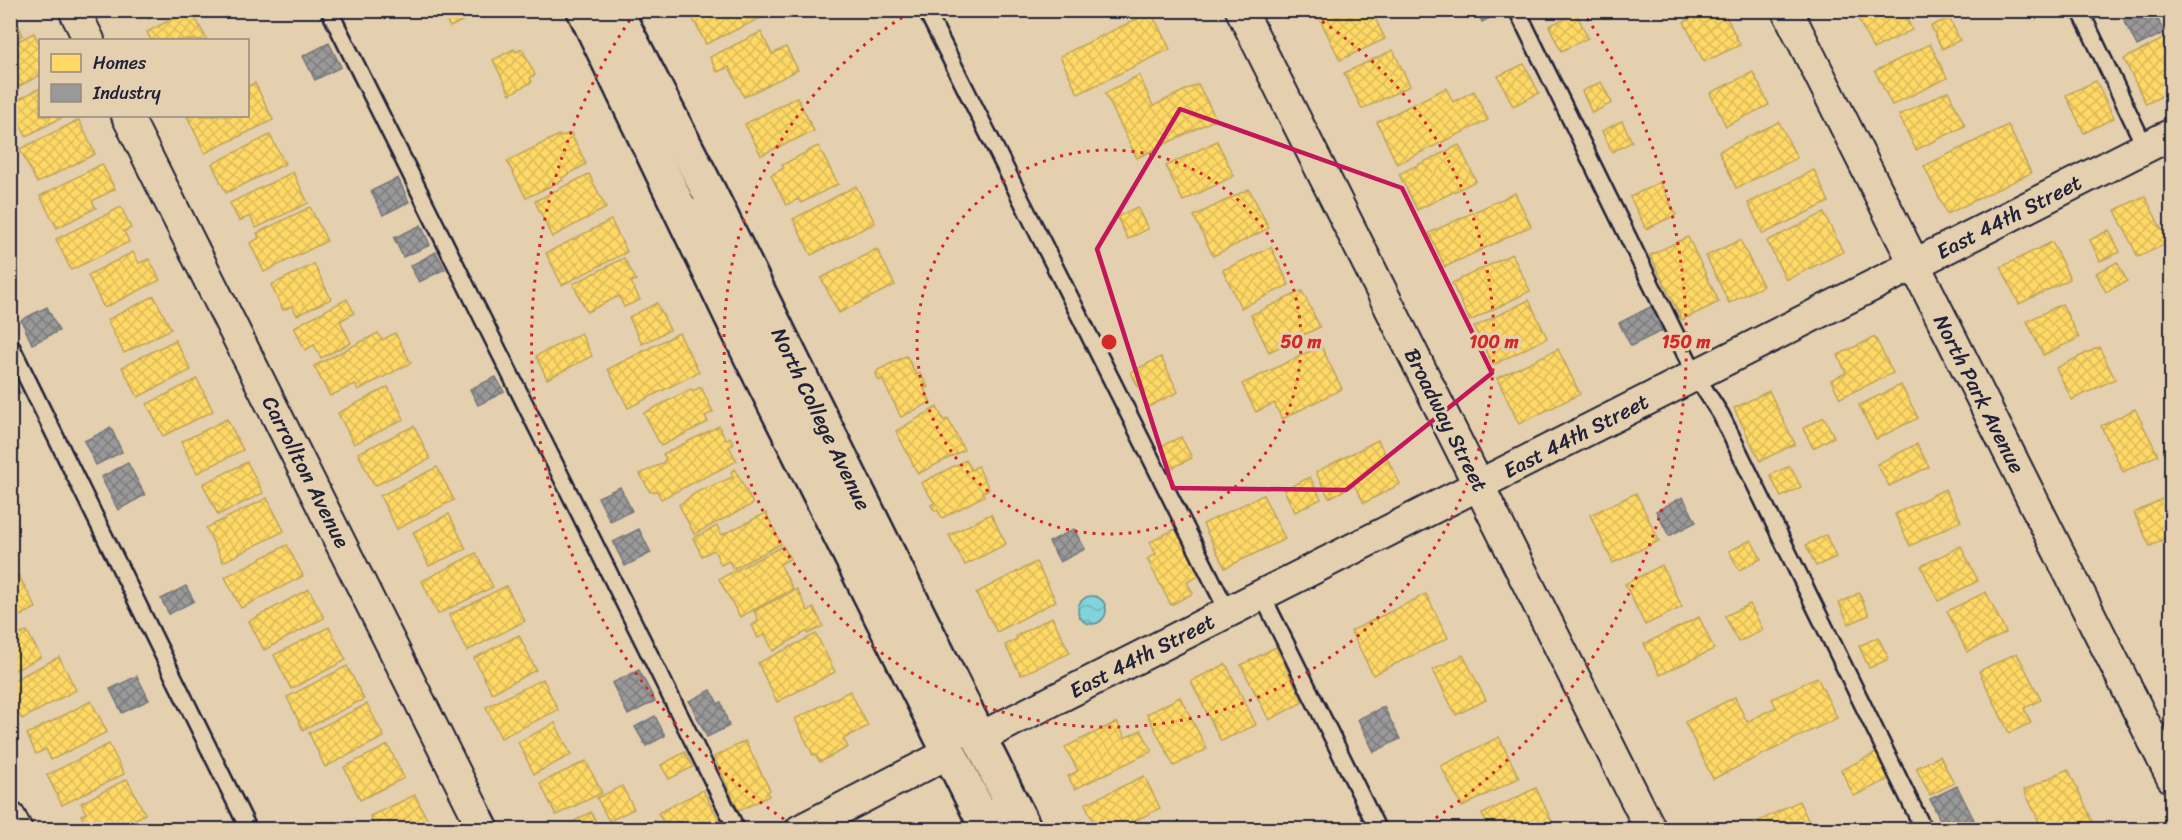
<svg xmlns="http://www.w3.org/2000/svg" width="2182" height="840" font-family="Sriracha,sans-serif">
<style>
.water{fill:url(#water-waves);stroke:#5c8c9a;stroke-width:1.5}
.homes{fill:url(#homes-cross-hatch);stroke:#bda259;stroke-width:1.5}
.industry{fill:url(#industry-cross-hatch);stroke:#75757d;stroke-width:1.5}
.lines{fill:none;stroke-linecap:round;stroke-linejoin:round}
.lane-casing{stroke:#22223b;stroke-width:20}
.street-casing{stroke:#22223b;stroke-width:34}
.secondary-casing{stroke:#22223b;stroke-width:38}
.lane{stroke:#e4d0ae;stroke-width:15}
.street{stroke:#e4d0ae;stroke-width:30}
.secondary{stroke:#e4d0ae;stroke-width:33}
.marked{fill:none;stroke:#c2185b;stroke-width:4.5;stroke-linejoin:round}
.ring{fill:none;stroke:#d62828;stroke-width:3;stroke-dasharray:3 6}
.labels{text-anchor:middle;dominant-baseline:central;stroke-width:6;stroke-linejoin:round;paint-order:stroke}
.street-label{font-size:21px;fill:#22223b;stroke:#e4d0ae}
.centre{fill:#d62828;stroke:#e4d0ae;stroke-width:3}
.ring-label{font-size:18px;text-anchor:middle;font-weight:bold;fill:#d62828;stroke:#e4d0ae;stroke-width:6;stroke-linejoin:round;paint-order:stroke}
</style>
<defs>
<pattern id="water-waves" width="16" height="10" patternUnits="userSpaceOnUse" patternTransform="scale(1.5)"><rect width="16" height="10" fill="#82d3da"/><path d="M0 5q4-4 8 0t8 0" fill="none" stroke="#70b5bc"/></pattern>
<pattern id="homes-cross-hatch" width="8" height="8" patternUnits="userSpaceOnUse" patternTransform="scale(1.5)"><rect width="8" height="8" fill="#ffd966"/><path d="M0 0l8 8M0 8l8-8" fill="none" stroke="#daba59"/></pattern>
<pattern id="industry-cross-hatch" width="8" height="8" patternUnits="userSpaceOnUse" patternTransform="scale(1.5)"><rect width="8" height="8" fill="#999"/><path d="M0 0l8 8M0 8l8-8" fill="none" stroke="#7c7c7e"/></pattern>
</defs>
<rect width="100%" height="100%" fill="#e4d0ae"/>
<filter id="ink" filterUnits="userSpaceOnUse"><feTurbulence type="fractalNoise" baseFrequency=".0167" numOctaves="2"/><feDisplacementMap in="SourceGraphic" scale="12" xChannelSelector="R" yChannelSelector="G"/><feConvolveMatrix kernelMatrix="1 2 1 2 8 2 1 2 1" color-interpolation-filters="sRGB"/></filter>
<g filter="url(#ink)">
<circle class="water" cx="1092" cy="610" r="14"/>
<g class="homes">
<polygon points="10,10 23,11 14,16 23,35 10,41"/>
<polygon points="145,10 166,10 149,19"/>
<polygon points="189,10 191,10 207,40 151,40 147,32"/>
<polygon points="441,10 484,10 450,27"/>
<polygon points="700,10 762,10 765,16 706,44 691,15"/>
<polygon points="1328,10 1371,10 1385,39 1340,60 1318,15"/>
<polygon points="1708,10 1723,10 1740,45 1704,62 1684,22"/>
<polygon points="1854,10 1903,10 1912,30 1873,49"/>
<polygon points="1151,12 1170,49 1078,94 1060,56"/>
<polygon points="1576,13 1588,38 1561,51 1549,26"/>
<polygon points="1949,18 1960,40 1942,49 1931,26"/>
<polygon points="761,32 772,54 786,47 798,70 744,97 729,67 717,72 710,57"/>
<polygon points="34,33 40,46 40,75 10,91 10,45"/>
<polygon points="2165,38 2172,50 2172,91 2146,104 2124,59"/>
<polygon points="1930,44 1947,78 1892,105 1875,71"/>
<polygon points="514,49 516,52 522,49 535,75 530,78 532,82 510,94 493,60"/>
<polygon points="1393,50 1410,86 1362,109 1344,73"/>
<polygon points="1524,64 1539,93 1513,106 1498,76"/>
<polygon points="1753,72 1769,105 1726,126 1710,93"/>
<polygon points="1139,75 1153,106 1198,84 1216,119 1137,158 1105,93"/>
<polygon points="2096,81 2114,118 2084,133 2066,95"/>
<polygon points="1601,82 1612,103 1592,113 1582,91"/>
<polygon points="255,83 273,120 205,153 187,116 248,116 248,86"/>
<polygon points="40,88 40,116 65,116 26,136 10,104"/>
<polygon points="1446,88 1453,102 1474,91 1488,120 1397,164 1377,122"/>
<polygon points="1948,91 1965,126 1916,150 1899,115"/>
<polygon points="797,97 814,131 761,155 745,124"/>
<polygon points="79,120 95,154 37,183 20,149"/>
<polygon points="1622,121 1632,142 1612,152 1602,131"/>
<polygon points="1779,122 1797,158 1736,188 1719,151"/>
<polygon points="2008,125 2031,173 1947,214 1924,166"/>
<polygon points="571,133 586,164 562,178 563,180 526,198 507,161 559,135 560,137"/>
<polygon points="270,135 285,164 226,193 212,164"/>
<polygon points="1217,141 1234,176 1183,201 1166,166"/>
<polygon points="1459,145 1476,181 1417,210 1399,174"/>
<polygon points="818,146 838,184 801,203 798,199 786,205 771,175 784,168 782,165"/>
<polygon points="102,164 115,189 92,201 96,208 57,228 40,196"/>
<polygon points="1814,170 1829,202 1763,234 1748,203"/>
<polygon points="293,172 308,203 256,228 250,216 239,221 230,203"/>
<polygon points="589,174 606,208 552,237 535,201"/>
<polygon points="1660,182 1676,215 1646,229 1630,197"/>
<polygon points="856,186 875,223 811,255 793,219"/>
<polygon points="1249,189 1269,228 1213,256 1194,216"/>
<polygon points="1515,193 1531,226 1445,267 1429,233"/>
<polygon points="2145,196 2168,243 2138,257 2115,210"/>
<polygon points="121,207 131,228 124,231 129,242 71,270 56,239"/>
<polygon points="310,207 327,241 264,272 250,243 259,238 257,233"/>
<polygon points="1137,207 1148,229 1128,239 1117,217"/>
<polygon points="1824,213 1843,252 1786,280 1767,241"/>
<polygon points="611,220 627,252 562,285 546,253"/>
<polygon points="2109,230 2120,252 2100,261 2090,240"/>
<polygon points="1688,237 1719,302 1682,320 1650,255"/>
<polygon points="1740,240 1763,286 1729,303 1706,256"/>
<polygon points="2052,242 2070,279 2019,304 2001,267"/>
<polygon points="1271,247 1289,285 1241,308 1223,270"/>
<polygon points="877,249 895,285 839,313 821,278"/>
<polygon points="133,252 139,263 149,259 160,280 104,308 88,275"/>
<polygon points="1512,254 1530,291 1470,321 1452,283"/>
<polygon points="624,258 636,280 631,282 640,300 624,307 619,296 587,312 573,284"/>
<polygon points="2117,262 2127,281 2106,292 2096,273"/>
<polygon points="314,264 331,299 297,315 292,306 283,310 271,285"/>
<polygon points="1302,291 1320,327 1269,352 1251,315"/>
<polygon points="154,296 171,329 124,353 107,320"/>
<polygon points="347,299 354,313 340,321 351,343 321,358 314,345 305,350 294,327"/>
<polygon points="1529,300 1547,338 1493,365 1474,327"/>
<polygon points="657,303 670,330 642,344 629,317"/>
<polygon points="2062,304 2079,338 2043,355 2027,321"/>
<polygon points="378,333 382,340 395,333 411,363 358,390 355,384 330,396 314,366"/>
<polygon points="581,333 592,356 547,379 536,356"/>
<polygon points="679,333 699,372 628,408 608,369"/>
<polygon points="1875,337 1893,373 1840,398 1831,380 1846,373 1838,355"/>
<polygon points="175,340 191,370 138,397 122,367"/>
<polygon points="1321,346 1342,389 1282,419 1274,403 1256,412 1242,384"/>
<polygon points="2099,347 2115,379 2072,400 2056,368"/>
<polygon points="1558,349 1580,394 1519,424 1497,378"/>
<polygon points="906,356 917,375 920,373 928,387 924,389 931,402 901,417 882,379 879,381 876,374 878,370"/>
<polygon points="1161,357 1178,392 1148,407 1131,372"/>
<polygon points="197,379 213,411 163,436 147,404"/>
<polygon points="1901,385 1918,418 1876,439 1859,405"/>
<polygon points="388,387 404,419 354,444 338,413"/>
<polygon points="701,387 713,412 705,416 708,422 661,446 644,413 691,389 693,391"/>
<polygon points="1769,391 1795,444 1760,461 1734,408"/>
<polygon points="937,407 944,421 948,419 964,450 918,474 896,431"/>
<polygon points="2135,409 2158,455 2123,472 2101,426"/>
<polygon points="1824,417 1834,437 1813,448 1803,428"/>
<polygon points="227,419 243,450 197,473 181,442"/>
<polygon points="414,426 430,459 374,486 358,453"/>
<polygon points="719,426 726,440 730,437 734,444 729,447 737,461 661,499 657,491 650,492 640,474 663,463 666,458 663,454"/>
<polygon points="1181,437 1192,458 1172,468 1161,446"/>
<polygon points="1378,440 1400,484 1364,503 1354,485 1329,498 1316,472"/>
<polygon points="1917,444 1929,467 1889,486 1877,464"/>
<polygon points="966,460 971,470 978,466 989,489 982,492 984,496 942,518 937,509 935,511 931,505 935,503 921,483"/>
<polygon points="247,462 263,493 218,515 203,484"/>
<polygon points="1790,466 1801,487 1781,497 1770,475"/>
<polygon points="437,467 454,500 397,529 380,496"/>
<polygon points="735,469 753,504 694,534 679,505 697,492 733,477 731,472"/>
<polygon points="1310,477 1321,499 1295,512 1284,490"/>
<polygon points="1945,489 1961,521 1910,546 1895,514"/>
<polygon points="1636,493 1659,541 1613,563 1590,515"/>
<polygon points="2172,494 2172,536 2150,546 2134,513"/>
<polygon points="1263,495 1285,539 1225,568 1203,524"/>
<polygon points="267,498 284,531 223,562 206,528"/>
<polygon points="766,513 781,544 733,569 729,561 721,565 714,550 702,556 693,538 717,526 722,535"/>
<polygon points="449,514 466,549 429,566 413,532"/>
<polygon points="991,514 1006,544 965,565 949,535"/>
<polygon points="1175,529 1201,575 1187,582 1193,593 1171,605 1147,559 1156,554 1150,542"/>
<polygon points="1826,535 1836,557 1816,566 1806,545"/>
<polygon points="1751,540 1761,559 1739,570 1729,551"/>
<polygon points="287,545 303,576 241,608 225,577"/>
<polygon points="783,546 790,559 780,564 793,589 740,617 719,579"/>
<polygon points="1961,546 1978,581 1938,601 1921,566"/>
<polygon points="10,553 17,567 10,570"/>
<polygon points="476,553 493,587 438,614 422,581"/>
<polygon points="1036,562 1056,601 997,632 976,593"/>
<polygon points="1662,565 1682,607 1645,625 1625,584"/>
<polygon points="19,576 36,608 10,621 10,581"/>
<polygon points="506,586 525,621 467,651 449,615"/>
<polygon points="309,589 324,618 264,650 249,621"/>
<polygon points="797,589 808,611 814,608 823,626 808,634 807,631 773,651 765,634 758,638 752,625 759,621 754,611"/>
<polygon points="1986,592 2006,633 1967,652 1947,611"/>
<polygon points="1859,593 1869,615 1849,624 1839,603"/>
<polygon points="1426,594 1448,638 1373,675 1351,631"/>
<polygon points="1750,604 1763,630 1738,642 1725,616"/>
<polygon points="1052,617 1070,653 1021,675 1005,645 1017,639 1016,636"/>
<polygon points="1699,617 1714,649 1660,675 1644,644"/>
<polygon points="329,627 346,660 291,689 274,655"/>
<polygon points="27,631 41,657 10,673 10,639"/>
<polygon points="816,634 835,672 777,702 758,663"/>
<polygon points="519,635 536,670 492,693 474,658"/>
<polygon points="1878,637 1889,659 1869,668 1859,646"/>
<polygon points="1276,647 1303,702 1269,720 1241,665"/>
<polygon points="2017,653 2041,700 2024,708 2031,723 2009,733 1979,671"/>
<polygon points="1463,655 1486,700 1456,715 1433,670"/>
<polygon points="59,657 76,690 22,719 10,698 10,682"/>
<polygon points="1226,664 1256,725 1221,741 1191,681"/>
<polygon points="347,666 364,699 303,730 287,697"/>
<polygon points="1817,677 1837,718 1713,779 1685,722 1735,697 1747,722 1776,707 1772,699"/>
<polygon points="543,679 558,710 501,738 486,707"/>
<polygon points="850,691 868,726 843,739 848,747 820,762 815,754 813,755 795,719"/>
<polygon points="1180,697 1207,749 1174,766 1147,714"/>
<polygon points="91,701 107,732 51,760 46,749 36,754 27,734"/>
<polygon points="367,704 384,737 325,767 309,733"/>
<polygon points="1117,722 1125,738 1141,730 1152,751 1075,789 1068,776 1078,771 1065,747"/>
<polygon points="555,723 571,755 534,774 518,742"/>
<polygon points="1499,737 1519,778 1462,807 1441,766"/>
<polygon points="745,741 770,790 767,792 769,796 739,811 714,757"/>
<polygon points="109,744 124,774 62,805 47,775"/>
<polygon points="388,745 404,778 360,800 344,767"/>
<polygon points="685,752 693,767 669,779 661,765"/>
<polygon points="1876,753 1889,779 1854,796 1841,770"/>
<polygon points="1940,756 1954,783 1930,795 1916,768"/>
<polygon points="586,761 602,793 556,815 540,783"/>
<polygon points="2068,769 2093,822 2078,830 2043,830 2024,790"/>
<polygon points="1144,776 1160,808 1117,830 1110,830 1107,824 1097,829 1085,804"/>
<polygon points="127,779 145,814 115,830 88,830 81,815 86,813 81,803"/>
<polygon points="622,786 634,809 609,821 597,798"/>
<polygon points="1536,788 1556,830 1490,830 1482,814"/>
<polygon points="703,790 720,822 705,830 667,830 658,813"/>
<polygon points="415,795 430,826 423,830 376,830 370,816"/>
<polygon points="1799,801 1813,830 1756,830 1753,824"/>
<polygon points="591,812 600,830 558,830"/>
<polygon points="655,821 659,830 638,830"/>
</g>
<g class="industry">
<polygon points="1477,10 1505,10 1482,22"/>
<polygon points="2139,10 2154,10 2164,33 2137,46 2123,18"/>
<polygon points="329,43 341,67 315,80 303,56"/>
<polygon points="398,178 409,202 383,215 371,191"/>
<polygon points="421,225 430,245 403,257 394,238"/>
<polygon points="436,252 445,269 419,282 410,266"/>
<polygon points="1654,305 1666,329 1631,346 1619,323"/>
<polygon points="47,307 59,331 32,344 21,320"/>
<polygon points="10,374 20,393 10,398"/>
<polygon points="496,377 504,392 478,405 470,389"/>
<polygon points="111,428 122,452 96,465 84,441"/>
<polygon points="128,463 145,495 118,510 101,477"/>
<polygon points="620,487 632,511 610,521 598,497"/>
<polygon points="1683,497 1696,522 1669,536 1656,511"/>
<polygon points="639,529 651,553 625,566 613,542"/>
<polygon points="1074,529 1085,549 1060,562 1049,542"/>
<polygon points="186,586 194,601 169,614 161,599"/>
<polygon points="639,670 655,701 628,715 612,683"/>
<polygon points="137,676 149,700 122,713 110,689"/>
<polygon points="711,690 718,704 721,702 729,726 707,737 689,701"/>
<polygon points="1384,707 1400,739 1374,752 1358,719"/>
<polygon points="655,716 665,736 646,746 635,727"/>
<polygon points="1957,786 1975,822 1960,830 1945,830 1930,799"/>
</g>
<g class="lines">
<g class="lane-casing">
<g id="lane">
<polyline points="329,10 737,830"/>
<polyline points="926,10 1228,612"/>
<polyline points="1517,10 1696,376 1721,415 1924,830"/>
<polyline points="2080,10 2145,147"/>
<polyline points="697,207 961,739"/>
<polyline points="10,344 249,830"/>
<polyline points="1262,595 1378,830"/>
<polyline points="994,806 1006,830"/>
</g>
</g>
<g class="street-casing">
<g id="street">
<polyline points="74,10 89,40"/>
<polyline points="1241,10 1651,830"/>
<polyline points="1787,10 2172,778"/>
<polyline points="127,116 484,830"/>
<polyline points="979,738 2172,134"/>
<polyline points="10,817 17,830"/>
<polyline points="800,830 949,753"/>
</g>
</g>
<g class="secondary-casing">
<g id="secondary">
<polyline points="584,10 750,355 988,830"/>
<polyline points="615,10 709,192 1025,830"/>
</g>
</g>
<use href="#lane" class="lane"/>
<use href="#street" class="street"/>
<use href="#secondary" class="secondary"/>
</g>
</g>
<path class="marked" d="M1180 109 1402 188 1492 373 1346 490 1173 488 1097 249Z"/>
<g class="ring">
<circle cx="1109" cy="342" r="192"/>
<path d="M1307 12A385 385 0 1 1 911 12"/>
<path d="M799 829A577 577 0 0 1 636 11M1582 11A577 577 0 0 1 1419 829"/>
</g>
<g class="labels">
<g class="street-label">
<text transform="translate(2009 217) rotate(-27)">East 44th Street</text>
<text transform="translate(1979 394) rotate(63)">North Park Avenue</text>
<text transform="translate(821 419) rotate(64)">North College Avenue</text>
<text transform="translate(1446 420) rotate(63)">Broadway Street</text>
<text transform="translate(1576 436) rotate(-27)">East 44th Street</text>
<text transform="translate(306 472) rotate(63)">Carrollton Avenue</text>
<text transform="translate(1142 656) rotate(-27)">East 44th Street</text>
</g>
</g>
<circle cx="1109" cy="342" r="9" class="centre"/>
<g class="ring-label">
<text x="1301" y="348">50 m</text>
<text x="1494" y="348">100 m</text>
<text x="1686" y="348">150 m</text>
</g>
<rect width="2182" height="840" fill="none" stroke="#e4d0ae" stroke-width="36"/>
<rect x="18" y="18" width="2146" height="804" fill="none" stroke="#22223b" stroke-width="2" filter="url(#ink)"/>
<rect x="39" y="39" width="210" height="78" fill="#e4d0ae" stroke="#968a80" stroke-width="1.5"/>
<rect x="51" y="54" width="30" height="18" fill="#ffd966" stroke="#968a80" stroke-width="1.5"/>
<text x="93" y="69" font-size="18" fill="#22223b">Homes</text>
<rect x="51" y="84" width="30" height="18" fill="#999999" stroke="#968a80" stroke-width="1.5"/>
<text x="93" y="99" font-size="18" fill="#22223b">Industry</text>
</svg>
